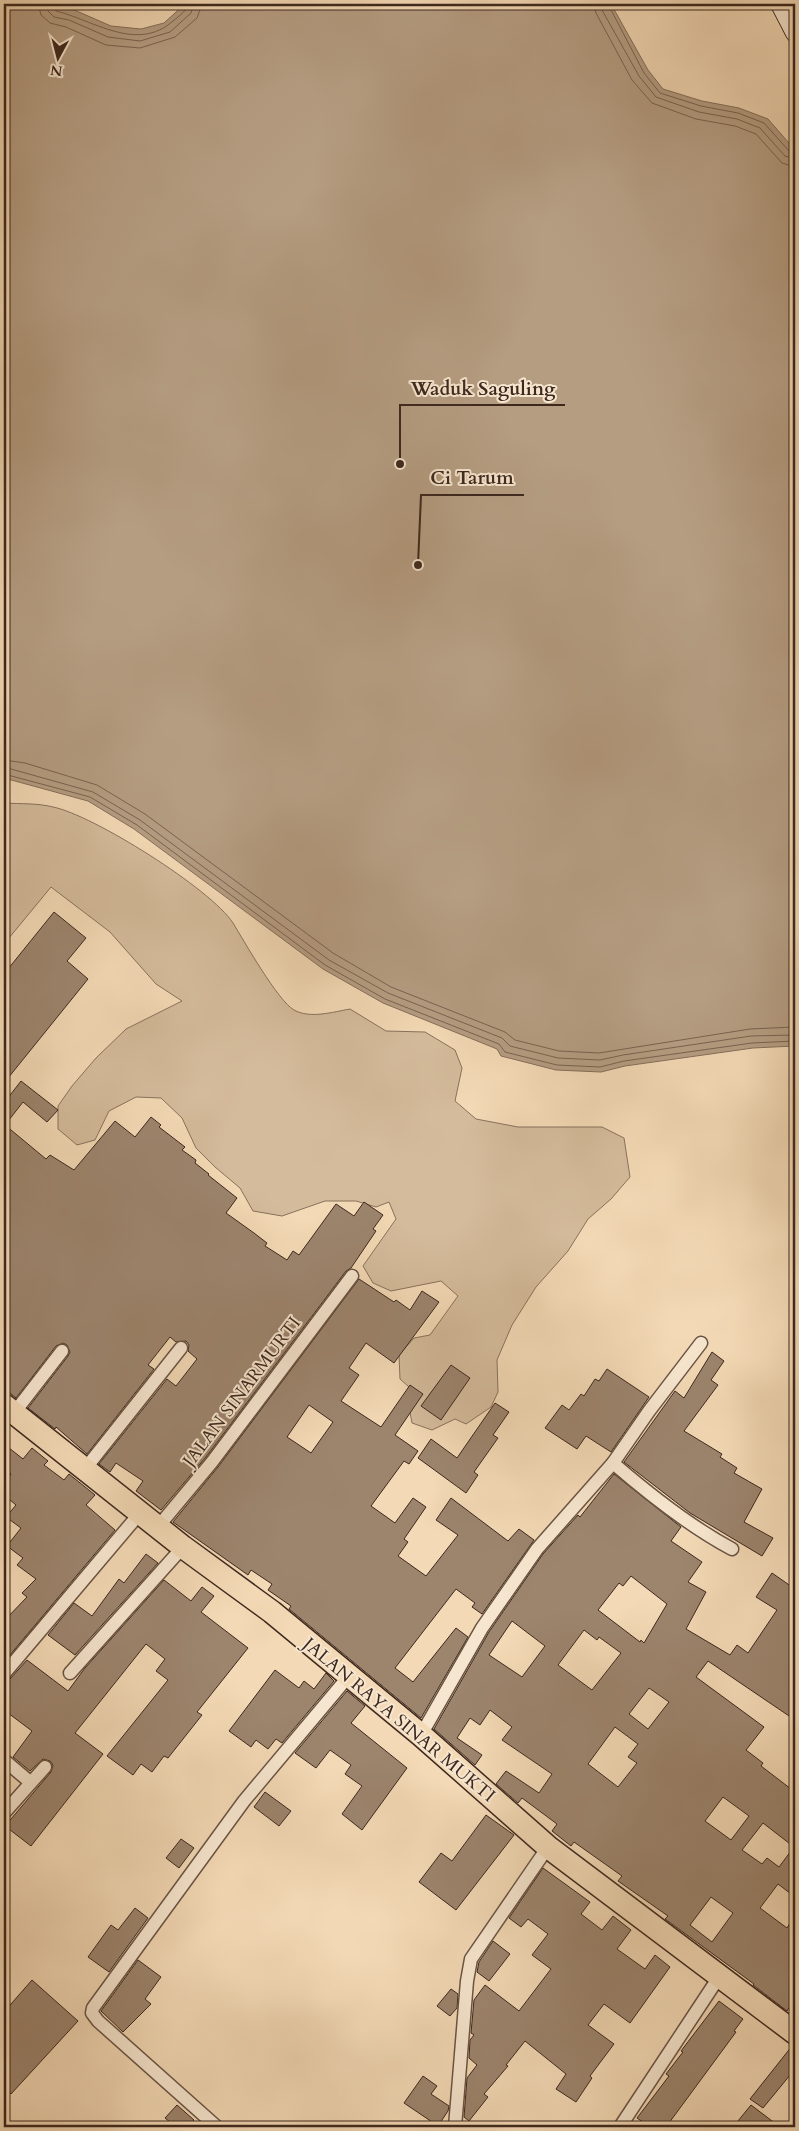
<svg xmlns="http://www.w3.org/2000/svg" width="799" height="2131" font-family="Cardo,serif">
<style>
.green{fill:#d4bb9b;stroke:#88725c}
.water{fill:#b59d82;stroke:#856e5a}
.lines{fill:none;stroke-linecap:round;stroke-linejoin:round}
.shore{stroke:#796250;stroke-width:1}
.building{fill:#9c846d;stroke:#3d281e;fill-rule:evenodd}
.street-casing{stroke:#6a5444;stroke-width:15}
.secondary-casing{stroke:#3d281e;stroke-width:20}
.highway-casing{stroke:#3d281e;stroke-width:25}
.street{stroke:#f7e6cf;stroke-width:12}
.secondary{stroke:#f7e6cf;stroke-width:18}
.highway{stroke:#f3d9b5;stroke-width:22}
.labels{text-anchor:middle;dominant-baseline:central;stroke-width:4;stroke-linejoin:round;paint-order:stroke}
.street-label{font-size:18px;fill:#3d281e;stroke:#f7e6cf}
.leader{fill:none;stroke:#3d281e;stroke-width:2}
.callout-dot{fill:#3d281e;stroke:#f7e6cf;stroke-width:2}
.callout-label{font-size:19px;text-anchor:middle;font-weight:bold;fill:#3d281e;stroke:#f7e6cf;stroke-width:4;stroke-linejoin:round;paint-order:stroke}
</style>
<rect width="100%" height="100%" fill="#f3d9b5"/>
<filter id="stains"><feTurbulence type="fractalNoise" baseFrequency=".004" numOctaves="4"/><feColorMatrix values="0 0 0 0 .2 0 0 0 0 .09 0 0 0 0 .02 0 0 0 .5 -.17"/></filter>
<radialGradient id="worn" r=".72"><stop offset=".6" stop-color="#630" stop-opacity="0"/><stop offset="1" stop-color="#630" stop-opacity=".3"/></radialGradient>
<path class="green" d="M4 803C20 804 38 803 53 807 93 815 211 889 233 923 244 941 278 1001 294 1010 310 1019 333 1012 350 1009L386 1031 425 1032 455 1050 462 1068 455 1101 476 1119 518 1127H602L624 1138 630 1177 611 1199 588 1219 568 1251 536 1287 512 1325 497 1360 498 1392 491 1407 466 1424 455 1419 432 1430 412 1423 409 1407 417 1394 400 1379 399 1355 414 1338 430 1335 458 1296 441 1281 391 1291 373 1283 363 1266 396 1219 389 1202 376 1207 356 1201H325L282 1216 253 1211 240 1188 215 1167 196 1148 182 1118 161 1098 136 1097 109 1111 95 1140 77 1145 58 1129V1106L72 1086 96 1058 126 1029 182 1001 156 984 110 932 51 887 4 944Z"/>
<polygon class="water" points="4,4 45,4 72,9 111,26 141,29 164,23 185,4 611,4 648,70 663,89 702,101 739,108 768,119 795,150 795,1046 753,1048 625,1066 601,1072 556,1070 501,1056 497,1049 383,1003 323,969 134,829 88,801 4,778"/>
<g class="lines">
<g class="shore">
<polyline points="38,4 41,15 50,23 66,27 106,45 140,48 175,37 197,18 202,4"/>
<polyline points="46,4 48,11 54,17 69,20 108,37 140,41 170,32 191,13 194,4"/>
<path d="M52 4 56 11C93 20 137 53 173 21 179 16 187 11 188 4"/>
<polyline points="594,4 596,13 632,80 652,103 696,119 735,126 756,134 782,163 795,167"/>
<polyline points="601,4 602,10 639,76 656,97 699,112 737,119 760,128 785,156 795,159"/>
<polyline points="608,4 644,73 660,93 701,106 738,113 764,123 790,152 795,153"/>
<polyline points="4,760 25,763 97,785 145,814 333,953 391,987 505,1032 515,1040 559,1051 599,1053 750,1029 795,1027"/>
<polyline points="4,767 93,792 140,820 329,960 388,993 502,1038 510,1046 558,1058 600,1060 623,1055 751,1036 795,1035"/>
<polyline points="4,774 90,797 137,825 325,965 385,999 499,1044 505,1052 557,1065 600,1067 624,1061 752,1043 795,1041"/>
</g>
</g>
<g class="building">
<polygon points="54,912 86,938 67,961 88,979 4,1083 4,974"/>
<polygon points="21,1081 58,1110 47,1122 23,1102 5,1125 46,1159 50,1155 74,1170 115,1121 135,1137 151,1117 161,1125 159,1127 185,1147 182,1150 196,1160 195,1163 209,1174 208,1175 237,1198 226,1213 254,1233 267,1243 265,1246 287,1260 293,1251 299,1255 336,1204 354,1216 364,1202 383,1215 373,1229 376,1231 351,1268 346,1271 206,1457 161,1510 136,1491 143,1481 116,1463 110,1472 99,1464 167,1379 176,1386 197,1359 188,1351 189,1345 186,1341 176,1342 170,1337 148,1365 154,1369 87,1454 56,1427 55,1429 28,1408 68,1356 70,1352 67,1345 63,1343 56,1346 16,1398 4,1388 4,1103"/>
<path d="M359 1279 394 1302 396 1300 410 1310 422 1291 439 1302 394 1363 366 1343 349 1368 359 1375 341 1401 381 1427 410 1385 423 1394 395 1435 418 1451 409 1464 404 1461 371 1506 395 1523 413 1498 426 1507 404 1539 408 1542 398 1556 426 1576 458 1535 436 1520 451 1498 508 1541 519 1529 534 1540 482 1614 472 1607 475 1603 456 1589 395 1668 413 1682 456 1628 468 1637 421 1718 289 1609 291 1606 268 1590 272 1584 251 1570 248 1575 173 1522 218 1467ZM309 1405 333 1422 311 1453 287 1437Z"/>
<polygon points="712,1352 724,1361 711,1380 718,1385 684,1431 722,1454 720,1457 737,1468 734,1473 762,1489 744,1522 773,1538 762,1556 690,1513 624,1462 675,1391 684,1398"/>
<polygon points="451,1365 470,1378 441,1420 421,1406"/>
<polygon points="607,1369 649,1397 611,1452 586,1436 577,1449 545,1428 562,1405 569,1410 581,1394 584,1396 595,1379 599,1381"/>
<polygon points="495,1403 509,1412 493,1435 498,1438 474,1472 478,1475 466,1493 418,1458 431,1439 457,1458"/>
<polygon points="4,1444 23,1459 32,1448 48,1461 44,1465 64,1480 69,1474 95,1495 86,1505 115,1530 4,1662 4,1621 27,1597 22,1593 36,1579 17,1565 23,1558 7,1546 21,1528 6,1517 16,1505 4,1495 4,1484 11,1474 4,1468"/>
<path d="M614 1474 681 1527 671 1541 702 1562 688 1582 706 1592 686 1629 730 1655 737 1645 748 1653 777 1610 756 1597 772 1573 795 1589V1720L708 1661 696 1677 764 1727 746 1750 763 1763 761 1766 795 1792V1897L778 1884 760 1908 787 1928 795 1915V1998L787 2011 753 1985 754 1984 665 1919 668 1916 618 1881 622 1876 574 1842 571 1846 552 1831 557 1824 522 1798 518 1803 496 1784 506 1771 539 1793 552 1774 502 1740 512 1727 490 1710 480 1725 470 1718 457 1738 482 1755 475 1765 434 1729 489 1632 543 1554 578 1515 580 1517ZM631 1576 667 1604 644 1643 641 1640 640 1642 598 1610 619 1583 623 1586ZM512 1621 545 1646 522 1677 489 1655ZM584 1630 597 1640 599 1637 621 1653 592 1690 558 1665ZM649 1688 669 1702 648 1729 629 1714ZM615 1727 638 1744 628 1757 637 1763 618 1787 588 1764ZM723 1797 749 1816 731 1840 705 1821ZM763 1823 794 1847 779 1867 767 1858 762 1864 742 1850ZM711 1897 733 1913 712 1942 690 1925Z"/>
<polygon points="146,1554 158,1563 75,1655 48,1635 74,1603 92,1616 119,1579 124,1583"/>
<polygon points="164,1580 191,1601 202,1587 214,1596 201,1612 248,1648 197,1712 202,1715 168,1758 164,1756 152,1772 141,1764 133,1775 107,1756 168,1680 156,1671 165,1659 146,1644 75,1733 103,1754 31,1846 5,1826 51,1772 53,1765 50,1761 43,1759 30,1771 13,1757 32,1731 4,1710 4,1682 10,1679 27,1660 68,1691 85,1668"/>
<polygon points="275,1670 299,1688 304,1681 314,1689 326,1673 334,1681 282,1743 276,1739 268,1749 256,1740 251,1747 229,1731"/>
<polygon points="347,1691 365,1706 351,1723 407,1768 362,1830 342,1814 362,1786 345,1774 351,1765 330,1750 316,1768 295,1753"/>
<polygon points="265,1792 291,1811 279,1826 254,1807"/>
<polygon points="486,1815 514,1835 456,1910 419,1882 441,1853 452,1861"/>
<polygon points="181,1839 194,1848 179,1868 166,1858"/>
<polygon points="543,1868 590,1902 581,1914 602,1930 613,1916 631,1930 617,1949 645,1969 655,1955 670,1967 630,2023 604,2004 588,2025 614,2044 590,2076 592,2078 576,2102 556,2089 566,2074 525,2041 506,2065 508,2066 484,2094 488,2097 469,2121 464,2117 467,2078 477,2065 469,2058 470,2040 474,2035 471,2033 474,2000 485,1985 519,2011 551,1969 532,1955 548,1934 528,1919 521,1927 509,1918"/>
<polygon points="135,1908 148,1918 109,1972 88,1957 111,1925 118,1930"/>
<polygon points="493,1941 510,1954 489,1981 477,1972 479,1962"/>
<polygon points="138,1960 161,1977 145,1999 151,2004 123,2032 101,2011"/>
<polygon points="32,1980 78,2021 11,2094 4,2087 4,2012"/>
<polygon points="451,1989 458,1994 457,2008 450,2016 437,2006"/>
<polygon points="719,2001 743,2019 734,2031 736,2032 666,2127 650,2127 637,2118 669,2076 666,2074 683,2052 681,2051"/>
<polygon points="792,2046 795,2046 795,2069 763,2108 750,2099"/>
<polygon points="423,2076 437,2086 431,2094 449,2106 448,2111 438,2126 404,2103"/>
<polygon points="177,2105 194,2120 188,2127 176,2127 165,2118"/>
<polygon points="751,2105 780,2127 733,2127"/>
</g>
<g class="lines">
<g class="street-casing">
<g id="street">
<path d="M701 1343 649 1411 613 1463C650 1495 689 1526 732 1549"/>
<polyline points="14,1413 62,1351"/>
<polyline points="85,1469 181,1348"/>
<polyline points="157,1528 212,1462 352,1276"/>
<polyline points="70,1673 183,1547"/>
<polyline points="4,1674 140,1513"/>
<polyline points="421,1735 482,1628 537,1549 613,1463"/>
<polyline points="4,1760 30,1782"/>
<polyline points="4,1813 45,1767"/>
<polyline points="217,2127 98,2021 92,2013 93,2008 244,1801 348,1677"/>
<polyline points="455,2127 467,1981 471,1959 548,1847"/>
<polyline points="620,2127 719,1977"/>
</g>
</g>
<g class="secondary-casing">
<polyline id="secondary" points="780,4 795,33"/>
</g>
<g class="highway-casing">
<polyline id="highway" points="4,1405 183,1547 272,1612 421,1735 548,1847 795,2033"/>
</g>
<use href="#street" class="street"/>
<use href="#secondary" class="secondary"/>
<use href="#highway" class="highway"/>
</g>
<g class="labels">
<g class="street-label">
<text transform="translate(242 1392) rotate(-53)">JALAN SINARMURTI</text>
<text transform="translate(399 1720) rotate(40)">JALAN RAYA SINAR MUKTI</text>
</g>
</g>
<path class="leader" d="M400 464L400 405H565M418 565L421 495H524"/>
<g class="callout-dot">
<circle cx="400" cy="464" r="5"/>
<circle cx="418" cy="565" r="5"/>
</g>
<g class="callout-label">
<text x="483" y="395">Waduk Saguling</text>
<text x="472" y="484">Ci Tarum</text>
</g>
<rect width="799" height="2131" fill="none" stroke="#f3d9b5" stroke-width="20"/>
<rect x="5" y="5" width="789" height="2121" fill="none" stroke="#3d281e" stroke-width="2.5"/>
<rect x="10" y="10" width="779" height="2111" fill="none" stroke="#3d281e"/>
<g transform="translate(58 58) rotate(187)" stroke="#f7e6cf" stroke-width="4" paint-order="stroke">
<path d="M0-4L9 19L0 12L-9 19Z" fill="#3d281e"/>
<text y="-8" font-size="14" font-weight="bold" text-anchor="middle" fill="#3d281e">N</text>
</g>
<rect width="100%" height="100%" filter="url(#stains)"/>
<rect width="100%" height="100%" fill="url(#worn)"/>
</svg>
